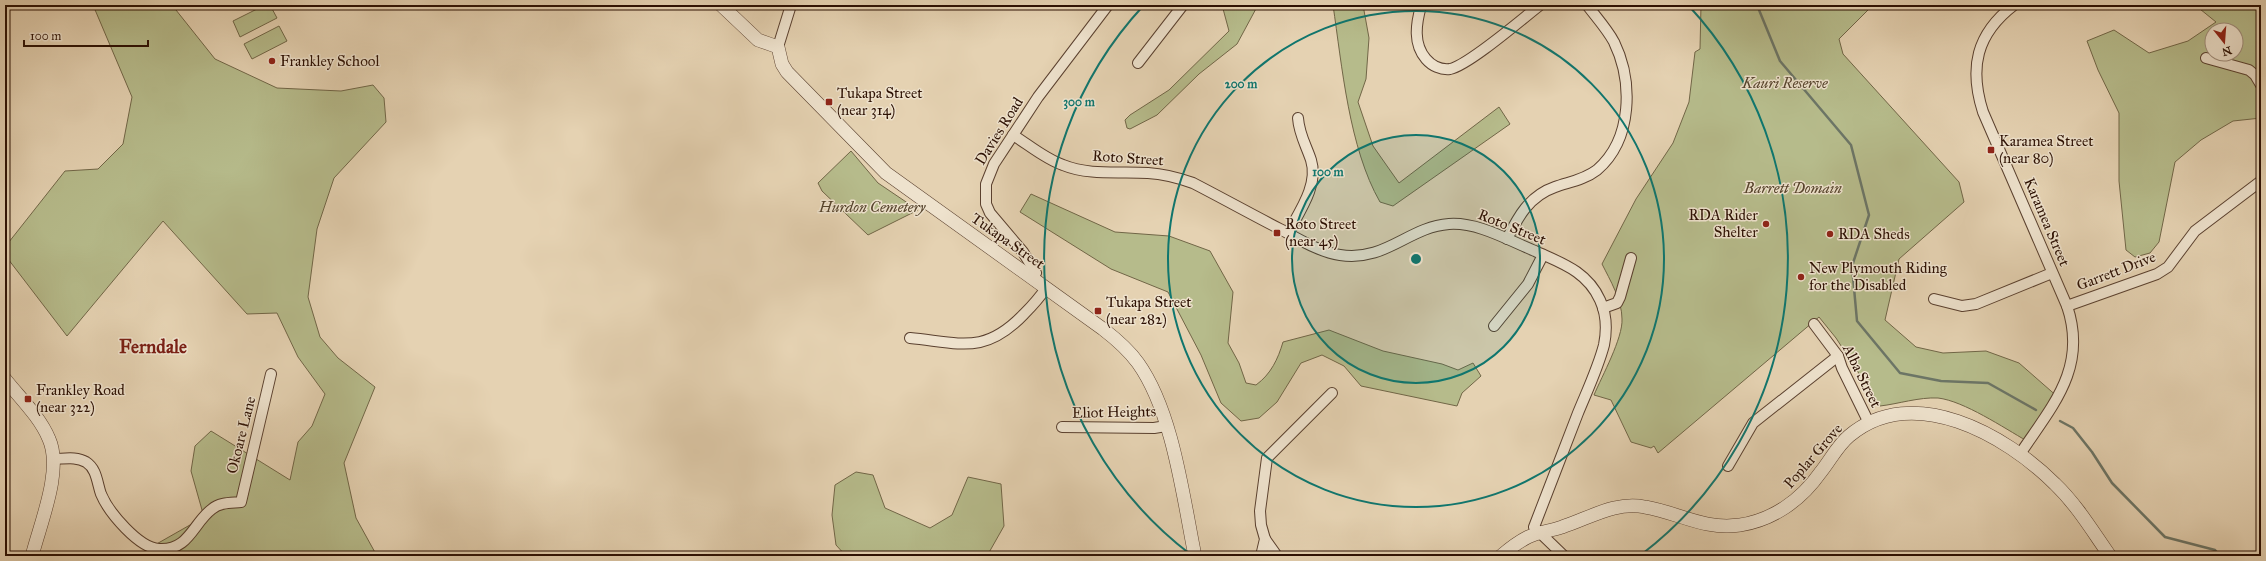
<svg xmlns="http://www.w3.org/2000/svg" width="2266" height="561" font-family="'IM FELL Great Primer',serif">
<style>
.green{fill:#b6bb8b;stroke:#716647;fill-rule:evenodd}
.lines{fill:none;stroke-linecap:round;stroke-linejoin:round}
.stream{stroke:#6c7566;stroke-width:2.5}
.minor-casing{stroke:#5a402f;stroke-width:12}
.tertiary-casing{stroke:#5a402f;stroke-width:14}
.minor{stroke:#eee2cd;stroke-width:10}
.tertiary{stroke:#eee2cd;stroke-width:13}
.ring{fill:none;stroke:#0f766e;stroke-width:2}
.poi-dot{fill:#8f2418;stroke:#eee2cd;stroke-width:1.5}
.labels{text-anchor:middle;dominant-baseline:central;stroke-width:3;stroke-linejoin:round;paint-order:stroke}
.poi-label{font-size:15px;fill:#2c1003;stroke:#eee2cd;text-anchor:start}
.park-label{font-size:15px;font-style:italic;fill:#55432c;stroke:#eee2cd}
.street-label{font-size:15px;fill:#2c1003;stroke:#eee2cd}
.district-label{font-size:19px;font-weight:bold;fill:#7a1f14;stroke:#eee2cd}
.centre{fill:#0f766e;stroke:#eee2cd;stroke-width:2}
.ring-label{font-size:12px;text-anchor:middle;font-weight:bold;fill:#0f766e;stroke:#eee2cd;stroke-width:3;stroke-linejoin:round;paint-order:stroke}
</style>
<rect width="100%" height="100%" fill="#e5d2b2"/>
<filter id="stains"><feTurbulence type="fractalNoise" baseFrequency=".005" numOctaves="4"/><feColorMatrix values="0 0 0 0 .2 0 0 0 0 .09 0 0 0 0 .02 0 0 0 .5 -.17"/></filter>
<radialGradient id="worn" r=".72"><stop offset=".6" stop-color="#630" stop-opacity="0"/><stop offset="1" stop-color="#630" stop-opacity=".3"/></radialGradient>
<g class="green">
<polygon points="93,5 172,5 215,59 277,88 341,91 373,85 384,98 386,122 334,178 317,229 308,297 320,337 338,358 375,387 344,463 356,518 377,556 150,556 146,550 204,517 191,471 195,446 211,431 290,480 298,442 312,426 325,394 298,357 277,313 247,314 163,221 67,336 5,255 5,247 65,171 98,169 123,144 132,97"/>
<polygon points="265,5 270,5 277,18 240,37 233,21"/>
<polygon points="1222,5 1258,5 1237,44 1199,74 1157,115 1130,129 1127,128 1125,120 1130,115 1169,90 1229,31"/>
<path d="M1333 5H1363L1369 38 1366 79 1358 102 1373 146 1399 183 1499 107 1510 124 1393 206 1380 202C1349 148 1342 66 1333 5Z"/>
<path d="M1701 5H1873L1839 39 1843 54 1959 182 1964 202 1899 259 1885 320 1916 347 1943 353 1986 351 2019 363 2059 398 2027 441C2004 428 1964 401 1938 398 1919 397 1898 404 1880 406L1836 338 1819 317 1658 453 1654 446 1651 448 1631 442 1611 400 1594 395C1602 376 1623 338 1622 319 1622 300 1610 280 1602 264L1636 199 1673 143 1689 102 1695 52 1700 49Z"/>
<path d="M2195 5H2261V118L2233 121 2201 140 2175 162 2159 242 2150 253 2135 257 2126 250 2119 181V113L2098 70 2087 41 2114 30 2149 53 2188 41 2216 22ZM2212 30H2236V54H2212Z"/>
<polygon points="279,26 287,41 252,59 244,44"/>
<polygon points="851,151 878,183 918,210 868,235 822,191 818,183"/>
<path d="M1031 194 1115 232 1169 236 1210 251 1233 292 1228 343 1239 363 1246 383 1256 385C1271 374 1278 359 1283 342L1329 330 1383 351 1442 364 1458 370 1473 363 1481 376 1462 393 1457 406 1361 386 1344 366 1322 355 1301 363 1277 402 1259 418 1241 421 1221 403 1201 355 1168 292 1111 269 1020 212Z"/>
<polygon points="856,472 873,475 885,508 930,528 952,515 968,477 1001,484 1004,526 987,556 846,556 836,545 832,515 835,485"/>
</g>
<g class="lines">
<g class="stream">
<polyline points="1757,5 1780,61 1851,145 1869,215 1852,266 1857,321 1900,373 1941,381 1988,383 2036,410"/>
<polyline points="2060,421 2073,428 2092,452 2112,483 2165,537 2215,550 2220,556"/>
</g>
<g class="minor-casing">
<g id="minor">
<path d="M2014 5C1976 34 1969 68 1983 112L2067 306C2088 368 2052 406 2020 454"/>
<path d="M1421 6C1416 24 1413 44 1426 59 1432 66 1441 70 1450 69 1469 65 1522 19 1540 5"/>
<polyline points="778,47 791,5"/>
<polyline points="2206,58 2249,70 2255,75 2261,85"/>
<polyline points="1138,63 1183,5"/>
<path d="M1013 135C1029 145 1045 159 1063 165 1090 176 1120 171 1148 173 1164 174 1179 178 1193 183 1222 198 1251 214 1280 229 1299 239 1319 252 1340 255 1386 262 1408 227 1449 224 1478 222 1508 240 1535 251 1561 263 1587 271 1600 300 1606 313 1607 330 1604 345 1598 368 1587 391 1578 413 1563 451 1549 489 1534 527L1564 556"/>
<path d="M1288 233C1299 212 1319 185 1311 160 1306 145 1299 134 1298 118"/>
<path d="M1507 239C1518 217 1529 196 1555 187 1569 182 1584 180 1597 170 1633 139 1633 81 1614 42 1607 29 1596 17 1587 5"/>
<polyline points="1032,278 1036,273 1023,252 990,213 986,204 986,184 994,164 1038,97 1108,5"/>
<polyline points="1934,299 1962,306 1976,304 2052,273"/>
<polyline points="2067,306 2157,274 2168,267 2195,231 2261,181"/>
<polyline points="1603,308 1617,303 1620,297 1631,258"/>
<polyline points="1814,324 1838,356 1842,368 1869,423"/>
<polyline points="1494,326 1528,284 1543,255"/>
<path d="M910 338C961 343 985 355 1024 314 1032 306 1040 297 1046 288"/>
<polyline points="1062,427 1154,428 1166,426"/>
<path d="M53 459C64 459 76 456 86 462 97 469 97 483 101 494 109 513 139 548 159 549 189 551 193 523 212 509 220 502 231 503 241 502L271 374"/>
<polyline points="1728,466 1753,423 1838,356"/>
<polyline points="1265,539 1277,556"/>
<polyline points="1261,556 1265,539 1261,525 1260,511 1267,458 1332,393"/>
</g>
</g>
<g class="tertiary-casing">
<g id="tertiary">
<path d="M721 5 758 40 778 47 782 64 787 72 886 173 1103 329C1116 339 1128 349 1138 363 1173 412 1183 497 1195 556"/>
<path d="M5 379C20 398 40 417 49 439 63 470 40 524 32 556"/>
<path d="M1501 556C1509 549 1518 542 1528 537 1538 532 1551 531 1562 527 1590 518 1615 501 1645 507 1680 513 1703 530 1740 525 1773 520 1801 500 1820 473 1830 461 1837 446 1849 436 1913 382 2006 435 2055 484 2077 505 2093 532 2110 556"/>
</g>
</g>
<use href="#minor" class="minor"/>
<use href="#tertiary" class="tertiary"/>
</g>
<circle cx="1416" cy="259" r="124" fill="#0f766e" fill-opacity=".12"/>
<g class="ring">
<circle cx="1416" cy="259" r="124"/>
<circle cx="1416" cy="259" r="248"/>
<path d="M1190 554A372 372 0 0 1 1144 5M1688 5A372 372 0 0 1 1642 554"/>
</g>
<g class="poi-dot">
<circle cx="272" cy="61" r="4"/>
<rect x="825" y="98" width="8" height="8" rx="2"/>
<rect x="1987" y="146" width="8" height="8" rx="2"/>
<circle cx="1766" cy="224" r="4"/>
<rect x="1273" y="229" width="8" height="8" rx="2"/>
<circle cx="1830" cy="234" r="4"/>
<circle cx="1801" cy="277" r="4"/>
<rect x="1094" y="307" width="8" height="8" rx="2"/>
<rect x="24" y="395" width="8" height="8" rx="2"/>
</g>
<g class="labels">
<g class="poi-label">
<text x="280" y="61">Frankley School</text>
<text x="837" y="93">Tukapa Street<tspan x="837" dy="17">(near 314)</tspan></text>
<text x="1999" y="141">Karamea Street<tspan x="1999" dy="17">(near 80)</tspan></text>
<text x="1758" y="215" text-anchor="end">RDA Rider<tspan x="1758" dy="17">Shelter</tspan></text>
<text x="1285" y="224">Roto Street<tspan x="1285" dy="17">(near 45)</tspan></text>
<text x="1838" y="234">RDA Sheds</text>
<text x="1809" y="268">New Plymouth Riding<tspan x="1809" dy="17">for the Disabled</tspan></text>
<text x="1106" y="302">Tukapa Street<tspan x="1106" dy="17">(near 282)</tspan></text>
<text x="36" y="390">Frankley Road<tspan x="36" dy="17">(near 322)</tspan></text>
</g>
<g class="park-label">
<text x="1785" y="83">Kauri Reserve</text>
<text x="1793" y="188">Barrett Domain</text>
<text x="872" y="207">Hurdon Cemetery</text>
</g>
<g class="street-label">
<text transform="translate(999 131) rotate(-58)">Davies Road</text>
<text transform="translate(1128 158) rotate(4)">Roto Street</text>
<text transform="translate(2047 222) rotate(67)">Karamea Street</text>
<text transform="translate(1512 227) rotate(22)">Roto Street</text>
<text transform="translate(1008 241) rotate(35)">Tukapa Street</text>
<text transform="translate(2116 271) rotate(-21)">Garrett Drive</text>
<text transform="translate(1862 376) rotate(64)">Alba Street</text>
<text transform="translate(1114 412) rotate(-1)">Eliot Heights</text>
<text transform="translate(241 435) rotate(-76)">Okoare Lane</text>
<text transform="translate(1813 456) rotate(-49)">Poplar Grove</text>
</g>
<g class="district-label">
<text x="153" y="346">Ferndale</text>
</g>
</g>
<circle cx="1416" cy="259" r="6" class="centre"/>
<g class="ring-label">
<text x="1241" y="88">200 m</text>
<text x="1079" y="106">300 m</text>
<text x="1328" y="176">100 m</text>
</g>
<rect width="2266" height="561" fill="none" stroke="#e5d2b2" stroke-width="20"/>
<rect x="6" y="6" width="2254" height="549" fill="none" stroke="#2c1003" stroke-width="2"/>
<rect x="10" y="10" width="2246" height="541" fill="none" stroke="#2c1003"/>
<g transform="translate(2224 42) rotate(163)"><circle r="19" fill="#eee2cd" stroke="#a08e7c"/>
<path d="M0-3L7 15L0 10L-7 15Z" fill="#8f2418"/>
<text y="-6" font-size="11" font-weight="bold" text-anchor="middle" fill="#2c1003">N</text>
</g>
<path d="M24 40v6h124v-6" fill="none" stroke="#2c1003" stroke-width="2"/>
<text x="30" y="40" font-size="12" fill="#2c1003" stroke="#eee2cd" stroke-width="3" paint-order="stroke">100 m</text>
<rect width="100%" height="100%" filter="url(#stains)"/>
<rect width="100%" height="100%" fill="url(#worn)"/>
</svg>
